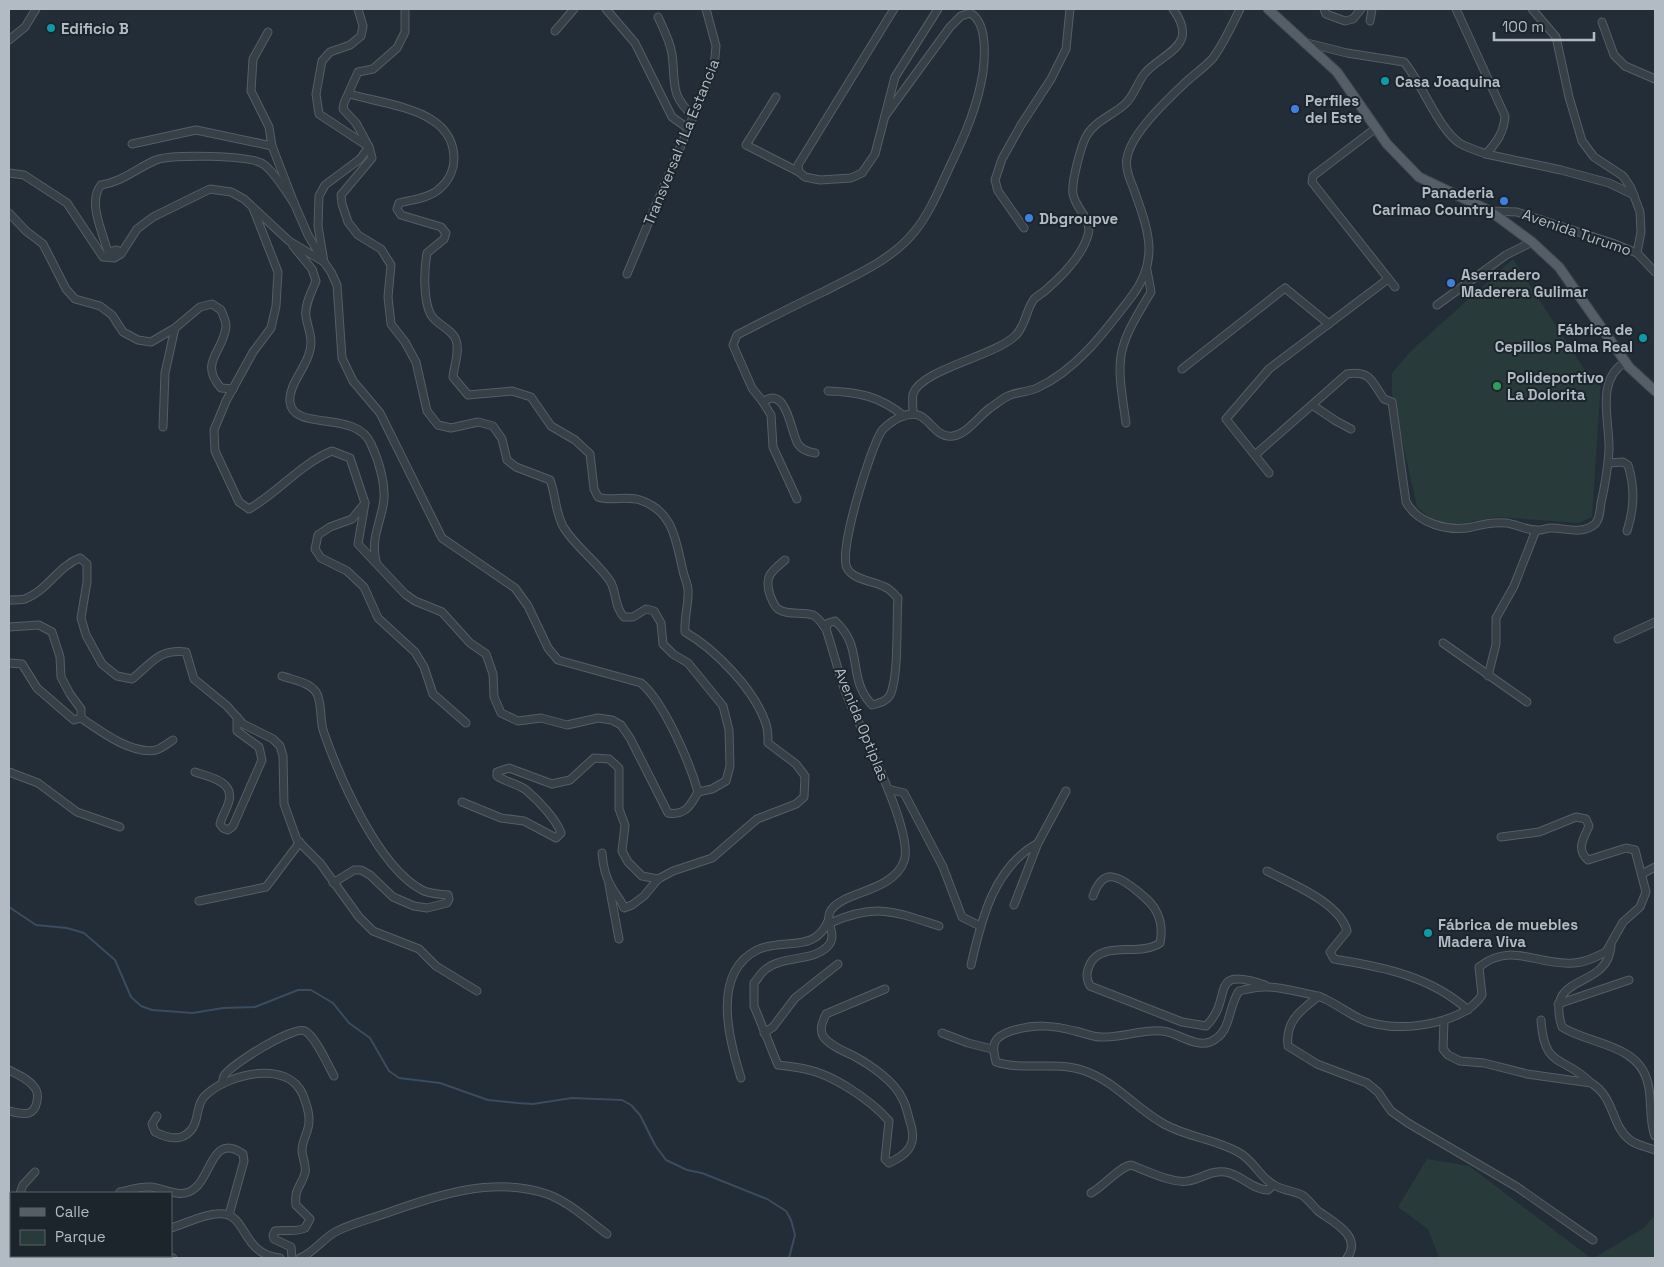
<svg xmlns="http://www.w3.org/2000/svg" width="1664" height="1267" font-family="'Space Grotesk',sans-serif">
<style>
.green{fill:#283b3a}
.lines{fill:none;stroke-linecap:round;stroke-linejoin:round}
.stream{stroke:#3a4c5e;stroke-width:2}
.minor-casing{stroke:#555d65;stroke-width:9}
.major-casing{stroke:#404851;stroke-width:11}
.minor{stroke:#373f47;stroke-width:7}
.major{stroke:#555e67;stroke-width:9}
.culture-dot{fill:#0f9aa8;stroke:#1c242c;stroke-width:2}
.shop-dot{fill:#3f7fe0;stroke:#1c242c;stroke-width:2}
.leisure-dot{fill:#2e9e5b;stroke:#1c242c;stroke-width:2}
.labels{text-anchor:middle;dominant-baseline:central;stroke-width:4;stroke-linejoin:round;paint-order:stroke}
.poi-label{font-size:15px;font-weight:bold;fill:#b2bac4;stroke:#1c242c;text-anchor:start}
.street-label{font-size:15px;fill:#b2bac4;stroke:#1c242c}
</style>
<rect width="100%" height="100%" fill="#232d37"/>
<g class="green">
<polygon points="1513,259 1588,375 1601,379 1592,517 1579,523 1499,517 1441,527 1417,507 1392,393 1392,373 1411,351"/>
<polygon points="1427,1159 1469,1166 1591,1258 1439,1258 1428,1229 1398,1207"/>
<polygon points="1655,1215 1655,1258 1594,1258 1644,1228"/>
</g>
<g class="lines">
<polyline class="stream" points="9,907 36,925 67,928 84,933 115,960 131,997 141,1006 152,1010 193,1013 223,1008 255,1007 298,990 311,990 333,1003 349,1023 370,1038 389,1071 399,1078 440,1083 488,1100 517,1103 533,1104 572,1098 622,1100 631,1105 640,1115 655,1145 666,1160 687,1170 702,1173 767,1199 786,1211 791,1220 795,1235 789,1258"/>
<g class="minor-casing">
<g id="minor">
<path d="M358 9 363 26 361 36 350 45 330 52 322 61 316 94 319 114 369 147 372 158 341 195 342 204 348 222 358 235 381 249 391 265 388 297 391 324 405 342 416 362 427 411 438 425 451 428 478 422 493 426 502 439 507 460 516 467 550 480C556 495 555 513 564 528 576 547 597 562 610 581 617 592 614 607 624 617H633L646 609 654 611 661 623 663 644 673 654 688 663 723 706 729 730 730 766 726 781 712 789 698 792"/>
<polyline points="606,9 635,43 672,117 689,129"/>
<polyline points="894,9 798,165 799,172 805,177 820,180 851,178 862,173 875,154 895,77 938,9"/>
<polyline points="1324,9 1326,14 1345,21 1353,19 1361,9"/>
<polyline points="1532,9 1556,37 1569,97 1582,141 1594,157 1623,176 1631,188 1640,212 1641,232 1637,253"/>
<path d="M658 17C663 28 670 41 672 54 676 84 669 94 694 117"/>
<polyline points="1370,21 1372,9"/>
<polyline points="1602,22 1614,55 1625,66 1655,79"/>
<polyline points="555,31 574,9"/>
<polyline points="268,32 253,59 251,91 269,127 272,146 294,203 308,235 321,257"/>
<polyline points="9,40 25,27 36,9"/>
<path d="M1307 43 1347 53 1404 62C1422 83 1439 131 1461 144 1469 148 1478 151 1486 154 1497 142 1504 132 1505 116L1456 9"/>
<path d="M349 94C374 101 411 106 432 120 458 136 462 171 438 190 429 198 410 200 399 203L397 209 401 215 441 227 446 233 444 239 427 253C424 269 423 301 431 315 437 325 452 329 456 340 460 352 454 365 453 377L468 395 512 391 531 397 551 426 575 440 590 454 594 489 598 497C612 502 626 495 640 500 674 511 676 542 683 571 684 577 688 584 688 590 689 603 684 617 685 632 715 649 755 690 766 724 768 729 768 737 768 743L796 764 805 776 804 797 796 804 757 819 712 858 673 871 658 879 644 896 632 905 624 908C621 900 616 895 612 888 605 877 603 866 602 853"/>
<polyline points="776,97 746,145 799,172"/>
<polyline points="1376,128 1313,176 1312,182 1395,287"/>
<polyline points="132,144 196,130 272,146"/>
<polyline points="1486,154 1561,170 1609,183 1634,195"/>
<path d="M9 173 24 175 67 203 103 257 114 258 121 254 137 229 153 217 210 189 231 192 244 199 289 241 324 262 331 272 337 285 342 358 353 381 380 413 442 538 515 588 528 606 548 648 558 660 641 683C664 702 690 763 698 792 691 805 685 816 668 813L630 738 621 725 612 720 598 718 567 725 541 718 518 721 501 713 494 697 493 674 486 654 470 643 442 612 415 601 405 594 358 544 365 503"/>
<path d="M253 208 278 272 276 306 271 328 253 352 226 401 214 430 215 451 239 502 249 509C279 492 300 464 332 451L350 458 365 503 352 519 330 527 318 535 315 549 321 558 347 571 364 587 378 618 415 652 424 667 433 694 466 723"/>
<polyline points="1490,211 1517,212 1612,243 1637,253 1655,272"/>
<path d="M9 213 26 231 43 244 66 289 75 299 100 306 112 315 123 332 138 340 151 342 175 328 200 307 212 304 221 310C223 315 226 321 226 326 224 352 198 362 221 388L233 389"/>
<polyline points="1024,228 998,191 995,180 1002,159 1021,125 1051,79 1066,49 1070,9"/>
<path d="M293 246 312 269 316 281C312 291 304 305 306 317 308 329 313 337 310 350 307 367 288 385 290 402 293 432 356 409 371 444 379 461 387 487 383 506 379 526 371 540 376 561"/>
<path d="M117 250 108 252 106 246C101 228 88 201 101 185 122 182 137 168 156 160 171 154 250 155 263 164 273 170 287 193 294 203"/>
<polyline points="324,262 318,226 319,196 325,185 360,159 369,147 356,123 343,109 344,103 358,72 373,69 397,48 405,32 405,9"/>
<polyline points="627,274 714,67 716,46 706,9"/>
<polyline points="1437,305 1506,255 1532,242"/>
<polyline points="1182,369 1285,288 1329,324"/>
<path d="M828 391C859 392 879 396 904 416"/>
<polyline points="763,402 771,415 773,447 797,499"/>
<polyline points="1312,405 1336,421 1351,429"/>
<path d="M913 413C913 408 912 400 913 394 921 369 996 356 1016 335 1026 325 1026 308 1035 298 1039 295 1044 292 1047 289 1063 275 1082 256 1088 235 1093 220 1075 208 1073 194 1071 183 1081 145 1087 135 1095 121 1113 115 1125 104 1134 96 1137 83 1145 73 1164 52 1200 46 1173 9"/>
<path d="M1126 423C1116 355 1115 351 1151 292L1147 270"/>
<polyline points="163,427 165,373 175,328"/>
<path d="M815 453C808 452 802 450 798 444 791 434 787 384 763 402L752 388 733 345 737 335C766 320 795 305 825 291 857 274 892 260 915 231 931 211 940 187 951 164 965 135 978 105 983 72 985 55 987 22 970 13L961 16 950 27 885 116"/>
<path d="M1255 455 1347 374C1371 370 1372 382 1384 399L1392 402 1406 502C1418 524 1449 532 1472 527 1484 524 1495 522 1506 523 1516 524 1526 530 1536 530 1541 531 1546 528 1551 528 1566 528 1582 535 1595 524 1600 519 1600 510 1601 503 1605 485 1608 468 1609 450 1610 421 1595 381 1625 362"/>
<path d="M1608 463 1623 462 1628 465C1635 487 1634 510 1627 531"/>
<polyline points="1269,473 1226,419 1269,369 1388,279"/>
<path d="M785 560C771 572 764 576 770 595 772 600 774 606 778 609 788 616 802 611 813 615 819 618 822 624 826 629"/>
<path d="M9 600C14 600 20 600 25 599 47 591 58 566 80 558L87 564V582L81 618 86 635 102 664 117 676 132 679C152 663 158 649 186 652L194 679 227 706 243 724 273 739 280 746 283 756 284 804 297 840 320 863 359 917 373 931 419 949 436 966 477 991"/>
<polyline points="9,627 39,625 52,632 60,657 61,677 70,694 81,709 81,718 74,720 37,688 22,664 9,663"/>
<polyline points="1618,639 1655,622"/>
<polyline points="1443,643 1527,702"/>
<path d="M282 676C293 680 309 682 316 692 323 703 319 721 324 733 340 778 378 867 422 890 429 894 440 894 448 895L449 899 447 903 427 908 414 906 393 897 370 875 361 870H354L333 883"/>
<polyline points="1488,676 1496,644 1496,618 1514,586 1536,530"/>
<path d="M81 718C100 731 132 755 156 750 162 748 168 743 173 740"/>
<polyline points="9,772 38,783 77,812 120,827"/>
<path d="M195 772C209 777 234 781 229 801 227 809 222 816 220 824L223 828 228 830 233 826 262 760 259 747 237 731V717"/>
<polyline points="888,789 904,793 943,867 962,917 980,926"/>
<path d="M462 802 501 818 524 821 556 838 561 833C556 819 538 800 526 790 518 784 506 782 497 776V772L509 768 552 784 570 780 594 758 609 759 619 768V809L625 825 622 851 628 862 642 876 658 879"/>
<path d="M1267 871C1292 884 1340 903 1347 931L1330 952 1334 959C1383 967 1430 976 1468 1010"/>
<polyline points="1642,874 1655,867"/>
<polyline points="609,885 619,939"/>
<path d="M1093 896C1103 868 1117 875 1136 890 1144 897 1153 903 1157 913 1162 923 1162 933 1160 943 1140 957 1102 940 1090 964 1086 973 1086 978 1090 986L1182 1022 1206 1026C1235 998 1206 965 1265 985"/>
<polyline points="199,901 266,887 300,842"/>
<polyline points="1014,905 1038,843 1066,791"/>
<path d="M830 923C876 903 893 911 939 926"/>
<path d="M1611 946C1607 992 1544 970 1562 1027 1588 1044 1637 1044 1647 1080 1653 1098 1648 1118 1655 1136"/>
<path d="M971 965C981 920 994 867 1038 843"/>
<path d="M885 989 826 1014C823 1021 819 1028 823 1036 829 1045 843 1051 852 1055 869 1064 895 1081 903 1100 907 1107 908 1117 911 1125 917 1146 906 1155 889 1163L885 1159 889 1121C871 1100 832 1074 805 1069 796 1067 787 1066 778 1065L754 1006V983C758 979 761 972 766 969 784 955 813 962 828 946 839 934 823 922 831 910 844 891 893 892 904 861 915 832 857 723 845 691 838 671 833 650 826 629L828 623 835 621C865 648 846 677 872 705 880 703 888 701 891 693 899 671 896 623 898 598 894 594 890 589 885 587 874 581 853 580 847 568 838 551 870 450 881 432 884 427 895 419 901 417 929 404 930 439 953 436 967 434 979 416 990 408 996 404 1002 399 1008 396 1017 392 1028 392 1037 388 1077 370 1106 330 1132 296 1161 258 1147 227 1133 187 1129 178 1125 167 1127 158 1131 133 1169 98 1187 81 1196 73 1206 66 1213 58 1224 43 1232 25 1240 9"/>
<path d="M1319 996C1301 1010 1285 1021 1288 1046L1317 1064 1367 1083 1378 1092 1391 1111 1408 1123 1517 1187 1593 1240"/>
<polyline points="1558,1004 1629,980"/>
<path d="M1541 1020C1544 1070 1564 1055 1591 1083"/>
<path d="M1444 1021 1443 1049 1448 1055 1460 1061 1484 1063 1527 1074 1591 1083C1615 1097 1611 1126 1630 1140 1636 1145 1647 1147 1655 1150"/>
<polyline points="764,1033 773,1027 795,998 838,964"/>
<polyline points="942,1033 968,1043 992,1049"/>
<path d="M9 1070C18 1075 29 1079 35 1088 40 1095 37 1110 29 1113 23 1115 15 1112 9 1111"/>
<path d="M741 1078C729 1040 711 973 757 950 784 937 815 955 829 919"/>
<path d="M222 1084C223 1081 223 1079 224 1076 230 1065 294 1025 305 1031 315 1036 328 1065 334 1076"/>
<path d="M157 1116 152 1124 155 1132C165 1137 178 1141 187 1134 201 1124 194 1104 207 1094 229 1074 288 1059 303 1095 307 1106 311 1117 308 1128 306 1136 302 1143 302 1150 302 1158 307 1166 305 1173 301 1187 294 1188 296 1205L310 1219 305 1228C294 1233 286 1229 275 1231L273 1235 274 1239 291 1247 292 1258"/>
<path d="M120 1192C130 1190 140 1186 151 1187 166 1189 182 1200 195 1188 211 1176 213 1132 243 1154L244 1161 229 1215"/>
<polyline points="20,1193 23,1185 35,1172"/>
<path d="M1091 1193C1104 1186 1119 1167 1131 1165 1145 1170 1173 1184 1188 1181 1201 1179 1211 1170 1225 1172 1241 1174 1252 1190 1268 1190L1273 1185"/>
<path d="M171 1228C187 1223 208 1212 224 1214 247 1217 243 1255 280 1258"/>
<polyline points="163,1256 173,1258"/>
<polyline points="17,1258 25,1256"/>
<path d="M300 1258C315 1252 323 1238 337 1231 353 1223 370 1219 387 1213 437 1195 494 1176 547 1194 569 1202 588 1220 607 1234"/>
<path d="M1347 1258C1363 1236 1333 1222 1318 1211 1313 1206 1308 1199 1302 1195 1293 1191 1282 1190 1274 1185 1259 1177 1255 1161 1238 1152 1215 1139 1187 1137 1164 1124 1135 1108 1114 1080 1082 1070 1054 1061 1023 1071 996 1062 991 1045 993 1037 1011 1031 1034 1024 1052 1025 1075 1031 1084 1033 1093 1037 1101 1037 1122 1038 1142 1029 1162 1031 1177 1032 1195 1048 1210 1042 1232 1033 1227 1009 1239 991 1247 989 1256 987 1265 987 1273 986 1318 995 1325 999 1342 1007 1358 1021 1376 1024 1408 1031 1464 1023 1482 995L1479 967C1511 941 1538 966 1573 963 1584 963 1596 957 1606 952L1623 922 1640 907 1646 892 1635 850 1626 848 1588 860C1576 849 1583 840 1589 826L1586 819 1576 817 1539 832 1501 837"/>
</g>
</g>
<g class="major-casing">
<polyline id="major" points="1268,9 1337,72 1387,144 1419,177 1490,211 1532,242 1559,267 1629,367 1655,391"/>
</g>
<use href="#minor" class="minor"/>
<use href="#major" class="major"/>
</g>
<g class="culture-dot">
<circle cx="51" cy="28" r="5"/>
<circle cx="1385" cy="81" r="5"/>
<circle cx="1643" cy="338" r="5"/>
<circle cx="1428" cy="933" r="5"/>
</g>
<g class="shop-dot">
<circle cx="1295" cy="109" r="5"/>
<circle cx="1504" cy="201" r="5"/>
<circle cx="1029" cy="218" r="5"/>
<circle cx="1451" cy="283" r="5"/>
</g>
<circle class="leisure-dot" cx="1497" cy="386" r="5"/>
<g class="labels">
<g class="poi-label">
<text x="61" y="28">Edificio B</text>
<text x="1395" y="81">Casa Joaquina</text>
<text x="1305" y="100">Perfiles<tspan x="1305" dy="17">del Este</tspan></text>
<text x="1494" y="192" text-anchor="end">Panaderia<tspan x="1494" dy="17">Carimao Country</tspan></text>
<text x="1039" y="218">Dbgroupve</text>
<text x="1461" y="274">Aserradero<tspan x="1461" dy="17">Maderera Gulimar</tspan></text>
<text x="1633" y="329" text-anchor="end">Fábrica de<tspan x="1633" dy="17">Cepillos Palma Real</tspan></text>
<text x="1507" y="377">Polideportivo<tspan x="1507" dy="17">La Dolorita</tspan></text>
<text x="1438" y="924">Fábrica de muebles<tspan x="1438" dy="17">Madera Viva</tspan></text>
</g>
<g class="street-label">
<text transform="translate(681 142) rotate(-68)">Transversal 1 La Estancia</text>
<text transform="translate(1577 232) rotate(19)">Avenida Turumo</text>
<text transform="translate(862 724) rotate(68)">Avenida Optiplas</text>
</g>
</g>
<rect width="1664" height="1267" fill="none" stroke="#b2bac4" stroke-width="20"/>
<rect x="10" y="1192" width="162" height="65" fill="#1c242c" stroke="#586069"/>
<rect x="20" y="1208" width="25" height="8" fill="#555e67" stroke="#586069"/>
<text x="55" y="1217" font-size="15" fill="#b2bac4">Calle</text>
<rect x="20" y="1230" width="25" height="15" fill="#283b3a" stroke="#586069"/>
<text x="55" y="1242" font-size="15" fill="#b2bac4">Parque</text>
<path d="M1494 32v8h100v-8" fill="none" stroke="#b2bac4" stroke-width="2.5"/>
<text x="1502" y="32" font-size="15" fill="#b2bac4" stroke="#1c242c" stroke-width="4" paint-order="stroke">100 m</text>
</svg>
